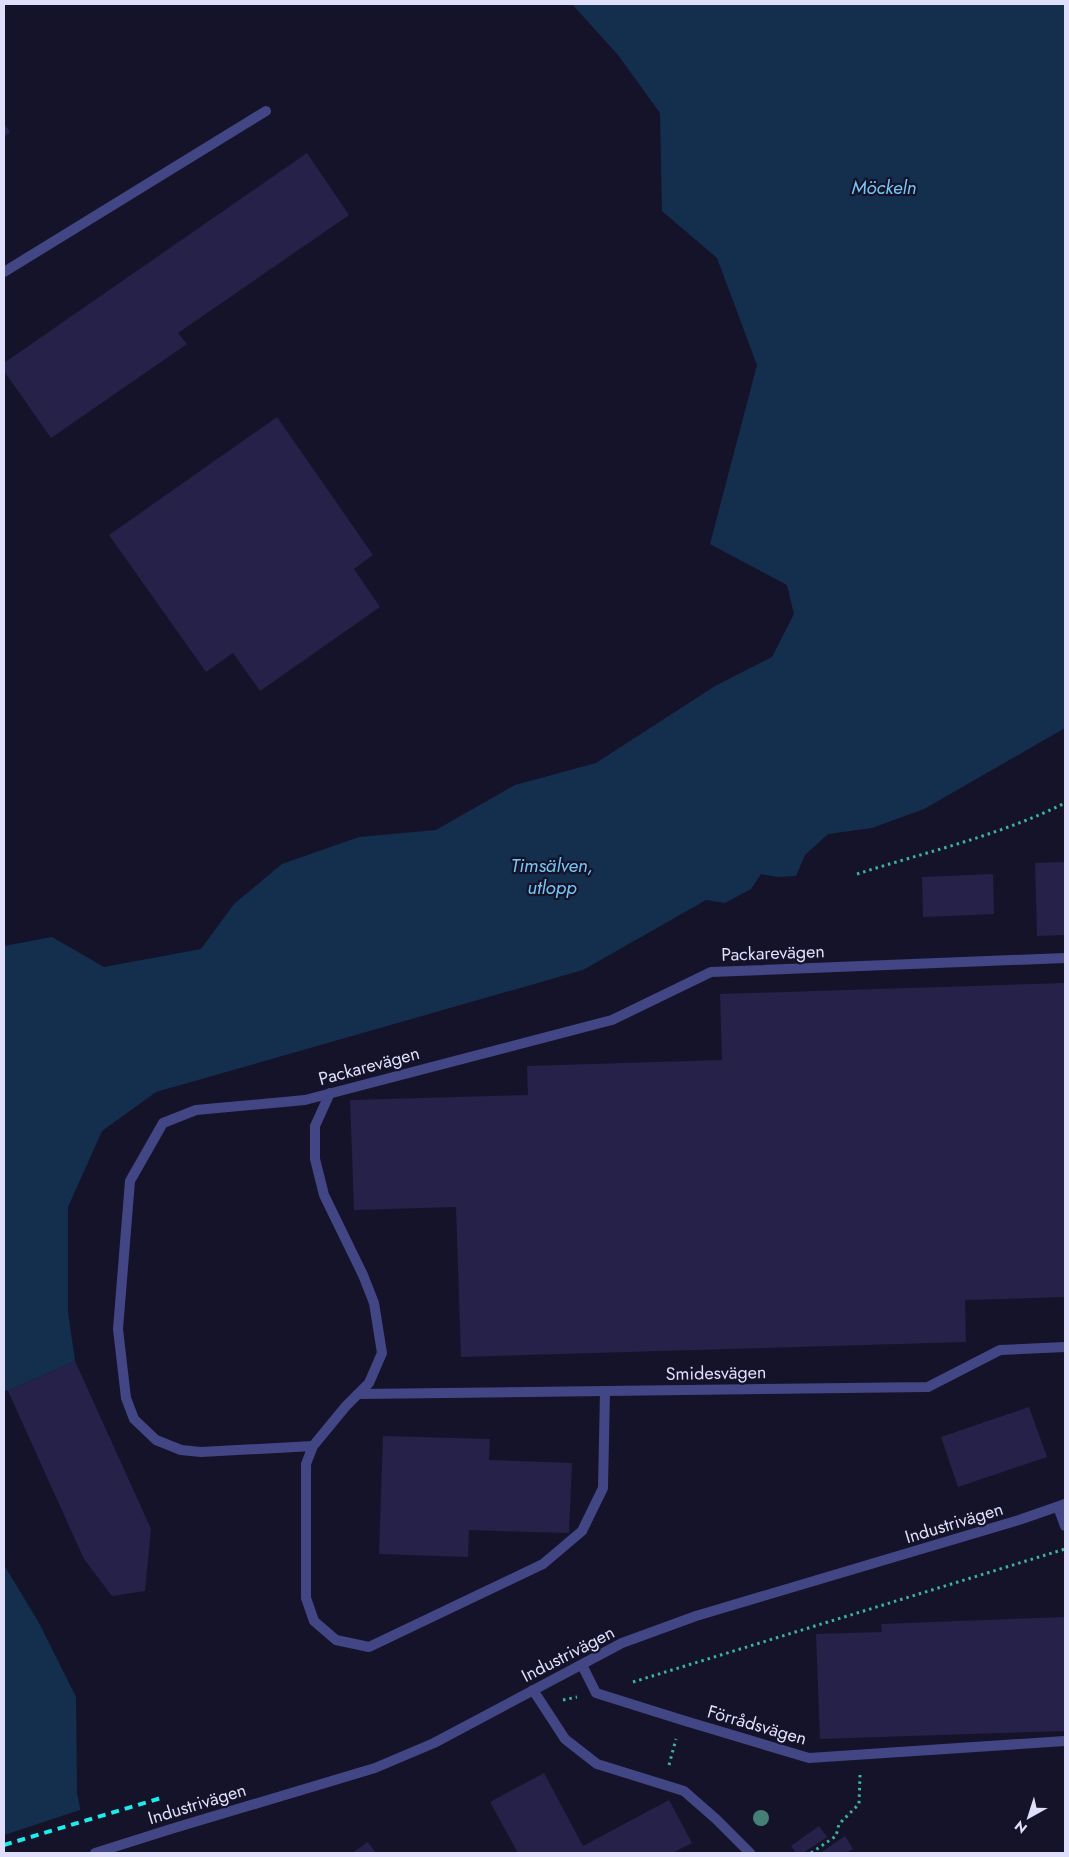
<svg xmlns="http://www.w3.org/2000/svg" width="1069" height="1857" font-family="Jost,sans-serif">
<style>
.water{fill:#142f4d}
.pier{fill:#15132a}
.building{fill:#252149}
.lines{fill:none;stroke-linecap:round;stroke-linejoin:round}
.path{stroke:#3bb4a1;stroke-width:3;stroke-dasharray:2.5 4;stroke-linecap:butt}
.service{stroke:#424685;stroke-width:10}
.rail{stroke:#1becec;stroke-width:4;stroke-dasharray:8 6;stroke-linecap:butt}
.tree{fill:#467f76}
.labels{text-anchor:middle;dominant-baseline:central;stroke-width:4.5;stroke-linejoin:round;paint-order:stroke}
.street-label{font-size:18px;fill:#dfdffc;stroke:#15132a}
.water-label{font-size:19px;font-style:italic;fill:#76c6f4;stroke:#15132a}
</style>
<rect width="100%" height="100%" fill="#15132a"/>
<g class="water">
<polygon points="572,4 1065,4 1065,728 924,809 872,828 828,834 805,855 796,876 777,877 761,874 751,889 725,903 706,900 583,970 156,1092 102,1131 68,1207 68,1312 75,1361 8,1391 4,1390 4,946 52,937 104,967 201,949 234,904 282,864 359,837 436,830 515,785 596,763 715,686 772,657 794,614 787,585 710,544 757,365 717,258 662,211 660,113 618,55"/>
<polygon points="4,1565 39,1623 76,1697 77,1793 89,1853 4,1853"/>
</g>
<polygon class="pier" points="83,1809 92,1853 4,1853 4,1835"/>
<g class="building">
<polygon points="4,123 10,132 4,137"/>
<polygon points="307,153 349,215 178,333 187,344 51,438 4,371 4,363"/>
<polygon points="277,417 373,555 354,569 380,607 260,691 233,653 206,672 109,535"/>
<polygon points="1065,862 1065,935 1037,936 1035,863"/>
<polygon points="993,874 994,914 923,917 922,877"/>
<polygon points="1065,983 1065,1297 965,1300 966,1342 461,1357 456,1207 354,1210 350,1100 528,1095 527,1066 722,1060 720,994"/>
<polygon points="75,1361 151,1529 145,1591 112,1596 84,1559 8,1391"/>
<polygon points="1029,1407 1047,1457 958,1487 941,1437"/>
<polygon points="383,1436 490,1439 489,1460 572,1463 569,1533 469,1530 468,1557 379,1554"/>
<polygon points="1065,1617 1065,1731 820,1739 816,1634 882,1632 881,1624"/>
<polygon points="544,1773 583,1846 669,1800 692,1843 672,1853 518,1853 490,1802"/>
<polygon points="819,1826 827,1837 803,1853 796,1853 791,1846"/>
<polygon points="845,1836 853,1849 846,1853 820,1853"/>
<polygon points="368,1842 376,1853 352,1853"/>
</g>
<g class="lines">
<g class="path">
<path d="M857 874C926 852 1001 835 1065 803"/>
<polyline points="633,1682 1065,1549"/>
<polyline points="563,1700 577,1697"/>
<polyline points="669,1765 676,1739"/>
<polyline points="811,1853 836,1836 839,1824 859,1804 860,1775"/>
</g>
<g class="service">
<polyline points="4,272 266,111"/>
<polyline points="330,1093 315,1126 315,1159 324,1195 363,1275 374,1303 382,1353 369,1383 346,1406 313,1446 306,1464 306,1598 314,1621 336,1640 369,1647 543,1564 582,1531 603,1488 605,1391"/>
<polyline points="358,1394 928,1387 1000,1350 1065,1347"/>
<polyline points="313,1446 201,1452 181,1450 156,1440 134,1419 126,1398 118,1329 130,1181 163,1123 196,1110 305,1100 612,1020 711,972 1065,958"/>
<polyline points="1058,1507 1065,1526"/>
<polyline points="582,1665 596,1693 682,1720 809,1758 1065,1741"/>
<polyline points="533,1690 565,1739 597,1764 684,1791 716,1819 750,1853"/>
<polyline points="95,1853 171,1829 375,1768 434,1743 622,1643 696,1616 1019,1520 1065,1504"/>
</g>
<polyline class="rail" points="4,1845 161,1798"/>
</g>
<circle class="tree" cx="761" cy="1818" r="8"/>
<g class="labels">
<g class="street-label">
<text transform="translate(773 953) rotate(-2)">Packarevägen</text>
<text transform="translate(369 1066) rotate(-15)">Packarevägen</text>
<text transform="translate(716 1373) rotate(-1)">Smidesvägen</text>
<text transform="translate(954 1523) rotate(-17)">Industrivägen</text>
<text transform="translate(568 1654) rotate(-27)">Industrivägen</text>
<text transform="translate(757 1725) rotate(16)">Förrådsvägen</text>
<text transform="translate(197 1804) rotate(-17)">Industrivägen</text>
</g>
<g class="water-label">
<text x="884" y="187">Möckeln</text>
<text x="552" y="865">Timsälven,<tspan x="552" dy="22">utlopp</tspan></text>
</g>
</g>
<rect width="1069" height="1857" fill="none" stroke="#dfdffc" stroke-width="10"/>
<g transform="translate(1029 1817) rotate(219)" stroke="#15132a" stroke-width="4" paint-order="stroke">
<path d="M0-4L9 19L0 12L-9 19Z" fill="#dfdffc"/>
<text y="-8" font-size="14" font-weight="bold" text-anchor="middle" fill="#dfdffc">N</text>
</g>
</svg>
